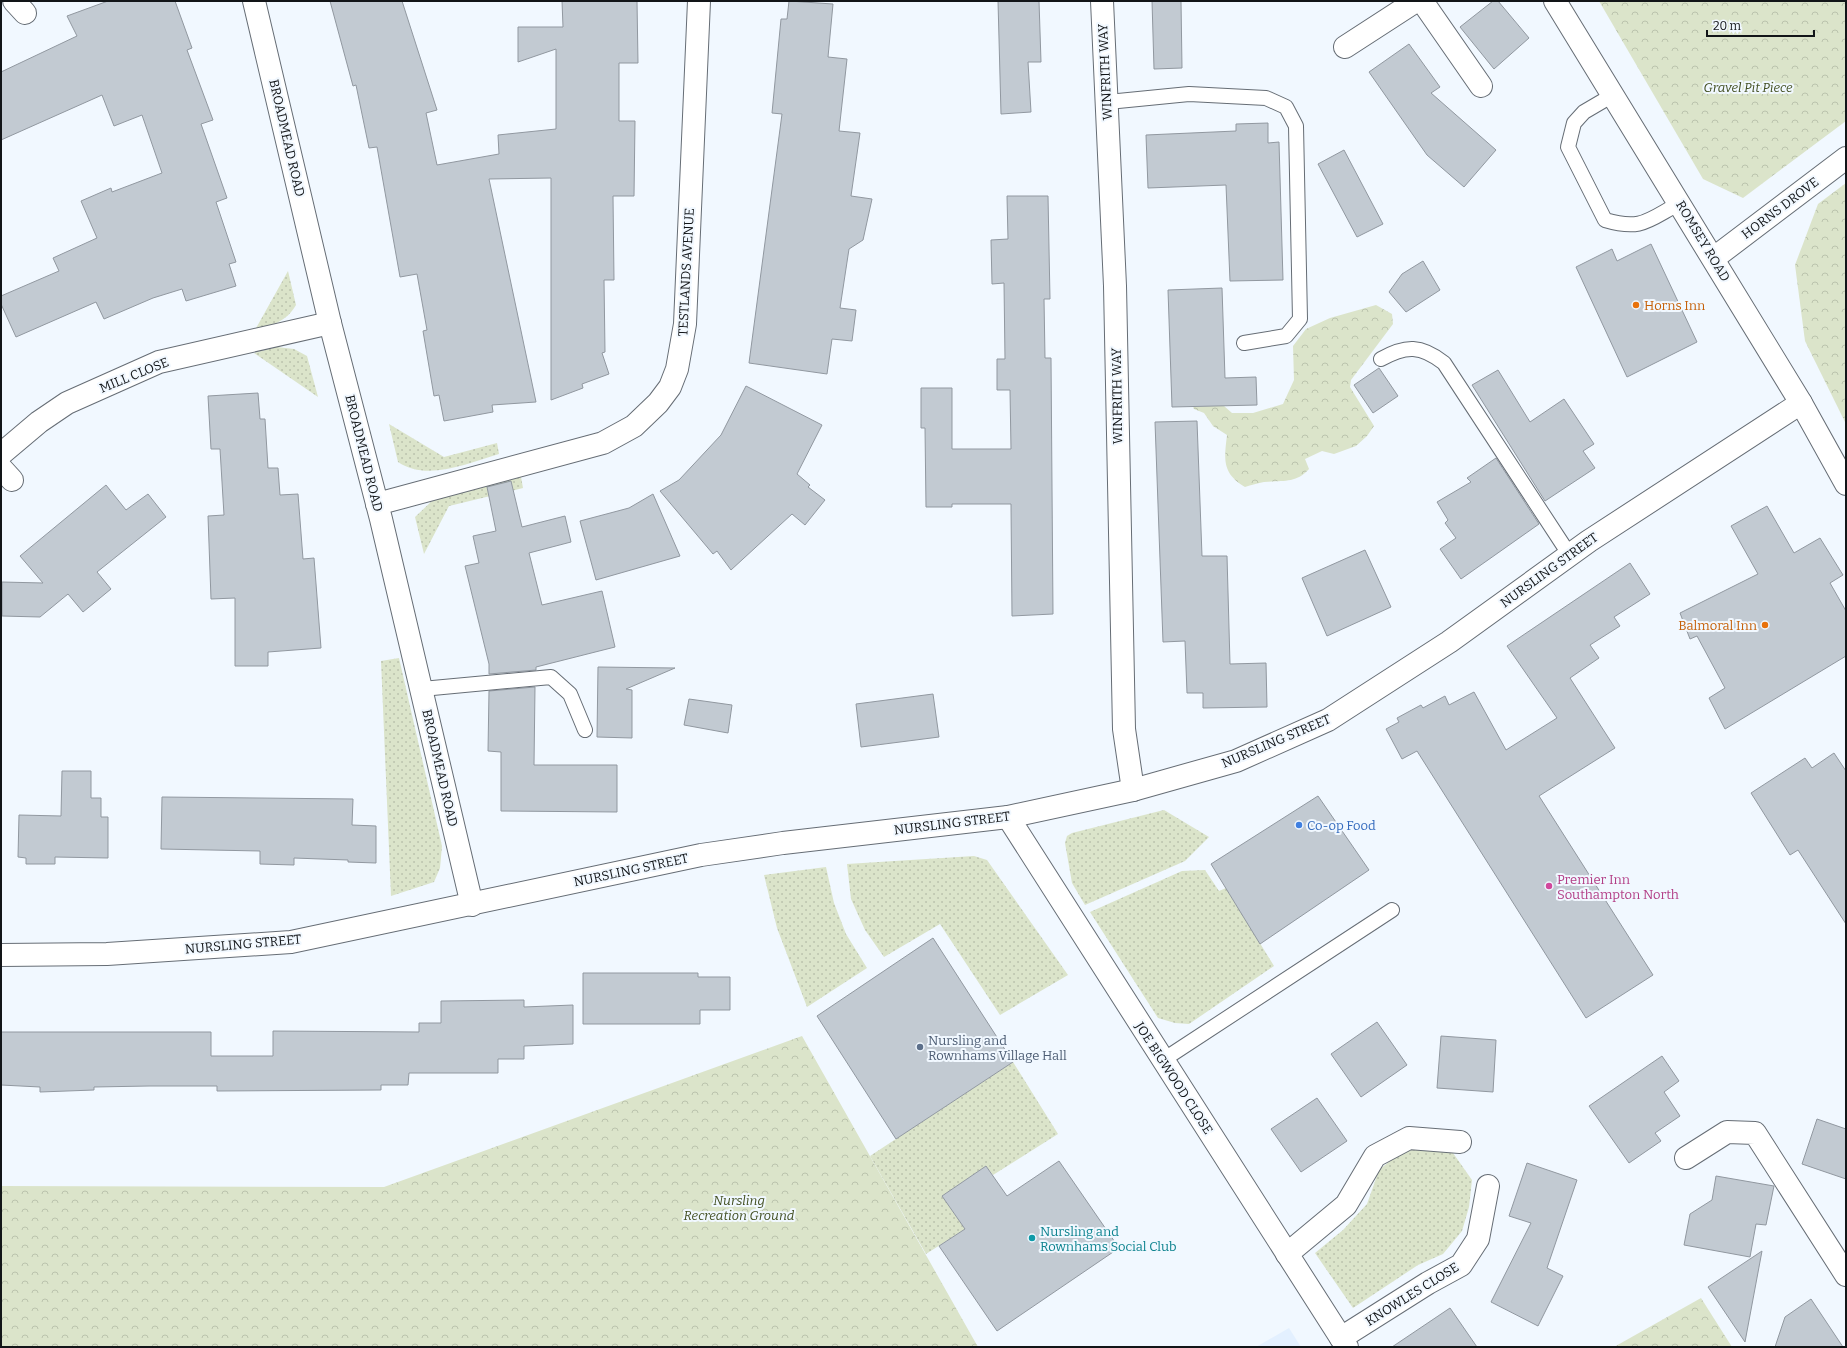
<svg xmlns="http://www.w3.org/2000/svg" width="1847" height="1348" font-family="Bitter,serif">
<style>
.built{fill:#e3f0ff}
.grass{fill:url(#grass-dots)}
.forest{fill:url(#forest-crowns)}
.building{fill:#c2cad2;stroke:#9198a0}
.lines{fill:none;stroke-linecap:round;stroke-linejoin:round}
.service-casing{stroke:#666d75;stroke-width:16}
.minor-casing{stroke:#666d75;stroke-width:24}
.primary-casing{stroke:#666d75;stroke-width:24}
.service{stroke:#fff;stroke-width:14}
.minor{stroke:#fff;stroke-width:22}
.primary{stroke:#fff;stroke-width:22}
.food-dot{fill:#e8710a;stroke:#f1f8ff;stroke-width:1.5}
.shop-dot{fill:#3f7fe0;stroke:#f1f8ff;stroke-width:1.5}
.hotel-dot{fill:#d1479c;stroke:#f1f8ff;stroke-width:1.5}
.service-dot{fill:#5c6f8a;stroke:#f1f8ff;stroke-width:1.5}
.culture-dot{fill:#0f9aa8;stroke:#f1f8ff;stroke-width:1.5}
.labels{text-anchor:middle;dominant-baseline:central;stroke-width:4;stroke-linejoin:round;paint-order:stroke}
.street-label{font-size:13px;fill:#121518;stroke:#f1f8ff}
.park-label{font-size:13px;font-style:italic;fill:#424f21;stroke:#f1f8ff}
.food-label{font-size:13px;fill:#c56008;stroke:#f1f8ff;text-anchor:start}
.shop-label{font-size:13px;fill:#366cbe;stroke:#f1f8ff;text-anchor:start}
.hotel-label{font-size:13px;fill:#b23c85;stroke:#f1f8ff;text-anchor:start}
.service-label{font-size:13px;fill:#4e5e75;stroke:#f1f8ff;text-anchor:start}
.culture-label{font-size:13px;fill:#0d838f;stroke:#f1f8ff;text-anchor:start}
</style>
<defs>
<pattern id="grass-dots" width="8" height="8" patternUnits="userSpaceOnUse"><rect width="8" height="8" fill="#dbe4ca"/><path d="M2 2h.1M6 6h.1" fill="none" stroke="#bbc3ad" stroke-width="1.8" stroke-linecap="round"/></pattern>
<pattern id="forest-crowns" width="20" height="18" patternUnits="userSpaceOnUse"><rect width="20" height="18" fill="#dbe4ca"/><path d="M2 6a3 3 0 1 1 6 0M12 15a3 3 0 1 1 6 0" fill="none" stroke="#bbc3ad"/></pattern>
</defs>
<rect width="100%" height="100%" fill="#f1f8ff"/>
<polygon class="built" points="1289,1328 1301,1347 1256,1347"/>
<g class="grass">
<path d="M288 271 296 305C286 322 273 325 255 330Z"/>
<polygon points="277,347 294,349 307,356 318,397 254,353"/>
<path d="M389 424 444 457 497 443 499 454C468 463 427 482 398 462Z"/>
<polygon points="521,477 523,488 449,506 424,554 415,517 433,500 449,494"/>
<polygon points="399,658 442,846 440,868 434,882 391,896 381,661"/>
<polygon points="1164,810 1209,837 1185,861 1085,905 1072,883 1065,843 1067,836 1072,833"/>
<polygon points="974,856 987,860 1068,975 1000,1015 940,924 884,957 865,930 851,899 847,864"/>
<polygon points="826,867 834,903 846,934 867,968 807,1007 777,928 764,875"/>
<polygon points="1205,870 1219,891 1226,888 1274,966 1189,1024 1175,1023 1158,1018 1090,912 1182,871"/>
<polygon points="1013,1062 1058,1134 993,1175 986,1166 942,1196 965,1229 926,1254 870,1156"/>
<polygon points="1435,1148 1453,1153 1472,1180 1469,1207 1462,1231 1443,1254 1418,1265 1353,1308 1315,1253 1343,1230 1367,1204 1379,1170 1402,1151"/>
</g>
<g class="forest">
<polygon points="1599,1 1846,1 1846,121 1743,198 1703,179"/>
<polygon points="1846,183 1846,424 1805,341 1795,265 1818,204"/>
<path d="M1376 305 1392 314 1393 324 1351 380 1350 387 1374 426 1367 436 1356 446 1334 454 1322 451 1305 459 1309 469C1296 484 1282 480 1264 482 1258 483 1251 485 1245 487 1222 473 1224 460 1227 435L1213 426 1204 413 1194 409 1189 397 1207 391 1232 413H1253L1283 404 1294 380 1293 346 1306 329 1330 318Z"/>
<polygon points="802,1036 978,1347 1,1347 1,1186 384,1187"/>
<polygon points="1701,1298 1732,1347 1614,1347"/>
</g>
<g class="building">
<polygon points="108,1 175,1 192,48 187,50 213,120 201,124 227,198 216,202 236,262 229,264 236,286 186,301 182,289 153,298 104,319 96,302 16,337 1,304 1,296 59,271 53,258 97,238 81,201 111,188 112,192 162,173 142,115 114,126 102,95 1,140 1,72 77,36 67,16"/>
<polygon points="330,1 402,1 437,110 426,113 437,165 499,154 498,135 556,129 556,49 518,62 518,27 563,27 562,1 637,1 638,63 619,63 619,121 635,121 634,196 613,196 614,280 604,280 605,352 602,353 609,374 582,384 583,388 551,400 551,178 489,179 536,402 492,405 493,412 444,421 439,395 434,396 423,331 427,330 417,274 400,277 377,147 369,148 356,85 353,86"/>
<polygon points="789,1 833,4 828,57 847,59 839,131 860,133 851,196 872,199 863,240 849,249 840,308 856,310 852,341 832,339 827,374 749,363 782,114 772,113 781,19 787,19"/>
<polygon points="998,1 1039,1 1041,62 1028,62 1031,112 1001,114"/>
<polygon points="1152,1 1181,1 1182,68 1154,69"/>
<polygon points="1493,1 1498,1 1529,38 1494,69 1460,27"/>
<polygon points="1409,44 1440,87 1431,93 1496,150 1464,187 1427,155 1369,72"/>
<polygon points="1268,123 1268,143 1279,142 1283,280 1230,281 1226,185 1148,188 1146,135 1236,131 1236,124"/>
<polygon points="1344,150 1383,224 1357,237 1318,164"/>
<polygon points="1007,196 1048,196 1050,299 1044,299 1045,358 1051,358 1053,614 1012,616 1011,504 952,504 952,507 926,507 925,428 921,428 921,388 952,388 952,449 1011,449 1010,390 997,390 997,359 1005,359 1004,283 992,284 991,240 1008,239"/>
<polygon points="1651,244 1697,342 1627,377 1576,267 1612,249 1617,261"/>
<polygon points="1423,261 1440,290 1406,312 1389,292 1402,274"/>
<polygon points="1222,288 1225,378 1256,377 1257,405 1172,407 1168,290"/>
<polygon points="1379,368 1398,396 1373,413 1354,385"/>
<polygon points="1498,370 1530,422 1564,399 1594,444 1583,451 1595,468 1545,501 1472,385"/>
<polygon points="746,386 822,425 797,474 810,485 808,487 825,500 805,525 792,514 731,570 717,551 713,554 660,491 679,480 721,435"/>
<polygon points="258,393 260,419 265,419 268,468 278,468 280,495 298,494 303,559 314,558 321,648 268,652 268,666 235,666 235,598 211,599 208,516 224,515 220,449 211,449 208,396"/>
<polygon points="1197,421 1202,556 1227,556 1230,664 1266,663 1267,707 1203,708 1203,693 1187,693 1185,641 1163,642 1155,422"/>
<polygon points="1496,458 1539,524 1461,579 1440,549 1456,538 1445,523 1448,520 1437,502 1471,482 1467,478"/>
<polygon points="511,481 522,527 565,516 571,542 529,553 542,605 602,591 615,647 536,667 536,670 489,674 489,664 465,566 479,563 473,536 496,531 487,487"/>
<polygon points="106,485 126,510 148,494 166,517 97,572 111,589 83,612 68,594 40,617 2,616 2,582 43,583 20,556"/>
<polygon points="653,494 680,556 596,580 580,521 629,508"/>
<polygon points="1767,506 1794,553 1820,538 1843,575 1830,583 1846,611 1846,656 1725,729 1709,698 1725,688 1697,636 1690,639 1680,613 1758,574 1731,526"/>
<polygon points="1365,550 1391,607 1327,636 1302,578"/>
<polygon points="1630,563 1650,594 1614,617 1620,626 1590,645 1599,658 1570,678 1615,748 1539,796 1653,975 1586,1018 1417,751 1402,759 1386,729 1399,722 1397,718 1421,705 1423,708 1445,696 1449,705 1474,692 1506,750 1557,718 1507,646"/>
<polygon points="598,667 675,668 626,689 632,690 632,738 597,737"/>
<polygon points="535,687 534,765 617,765 617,812 501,811 501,752 488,751 489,691"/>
<polygon points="933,694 939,737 861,747 856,704"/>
<polygon points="689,699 732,705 728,733 684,725"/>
<polygon points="1834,753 1846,771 1846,924 1798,850 1790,855 1751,793 1805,758 1812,768"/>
<polygon points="62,771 91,771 91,798 101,798 101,817 108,817 108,858 55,857 55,864 26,864 26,858 18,857 19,815 61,816"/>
<polygon points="1318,796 1369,870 1260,944 1211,864"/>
<polygon points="162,797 353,799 352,825 376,826 376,863 348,862 348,860 294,858 294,865 260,864 260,851 161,849"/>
<polygon points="933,938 1013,1062 896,1139 817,1016"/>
<polygon points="583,973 698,973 698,977 730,977 730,1010 700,1010 700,1024 583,1024"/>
<polygon points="524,1000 524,1007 573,1005 573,1044 524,1046 524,1059 498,1059 498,1073 409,1073 408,1085 381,1085 381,1090 217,1091 217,1086 149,1086 94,1087 94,1090 40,1092 40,1087 1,1085 1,1032 211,1032 211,1056 273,1056 273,1031 419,1032 419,1023 441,1023 441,1001"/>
<polygon points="1377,1022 1407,1065 1361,1097 1331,1054"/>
<polygon points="1441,1036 1496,1040 1493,1092 1437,1088"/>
<polygon points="1662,1056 1679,1081 1664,1092 1680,1116 1655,1133 1661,1141 1629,1163 1589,1106"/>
<polygon points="1317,1098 1347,1141 1301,1172 1271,1129"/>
<polygon points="1817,1119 1846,1129 1846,1179 1802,1164"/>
<polygon points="1059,1161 1119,1248 997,1331 939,1246 965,1229 942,1196 986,1166 1007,1196"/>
<polygon points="1527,1163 1577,1180 1547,1268 1563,1276 1538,1326 1491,1302 1531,1223 1509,1216"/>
<polygon points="1716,1176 1774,1186 1766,1225 1756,1224 1750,1257 1684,1245 1690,1214 1712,1200"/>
<polygon points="1762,1251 1745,1342 1708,1287"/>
<polygon points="1811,1299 1843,1347 1775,1347 1785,1317"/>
<polygon points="1450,1308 1477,1347 1392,1347"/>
</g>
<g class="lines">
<g class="service-casing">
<g id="service">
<path d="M1613 95 1584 112 1574 123 1568 147 1605 220C1642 231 1648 220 1680 203"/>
<polyline points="1108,102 1189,94 1266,98 1286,107 1296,126 1300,319 1286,336 1244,343"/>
<path d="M1381 359C1406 345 1421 345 1444 363L1569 554"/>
<polyline points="422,689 551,677 570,694 585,730"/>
<polyline points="1163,1060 1392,910"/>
</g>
</g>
<g class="minor-casing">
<g id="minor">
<polyline points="14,1 25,13"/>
<polyline points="254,1 330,323 381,519 472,905"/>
<polyline points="1102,1 1115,286 1124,729 1133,790"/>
<polyline points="1422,1 1481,86"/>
<polyline points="1345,47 1416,1"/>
<polyline points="1714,258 1846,158"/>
<polyline points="1,454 39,422 67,403 159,362 330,323"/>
<polyline points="1,468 12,480"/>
<polyline points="377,504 603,443 634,426 658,403 670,387 677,369 685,324 699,1"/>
<polyline points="1008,817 1341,1338"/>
<polyline points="1,955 107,954 291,942 701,855 783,843 1008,817 1133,790 1236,761 1328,720 1449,642 1589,541 1801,403"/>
<polyline points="1686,1158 1727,1132 1755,1133 1846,1275"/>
<polyline points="1287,1254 1346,1205 1375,1156 1409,1138 1460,1142"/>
<polyline points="1347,1347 1341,1338 1428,1283 1461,1265 1478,1239 1488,1186"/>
</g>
</g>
<g class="primary-casing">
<polyline id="primary" points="1555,1 1801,403 1846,484"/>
</g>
<use href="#service" class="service"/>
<use href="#minor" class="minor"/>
<use href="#primary" class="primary"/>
</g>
<g class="food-dot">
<circle cx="1636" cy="305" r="4"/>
<circle cx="1765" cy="625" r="4"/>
</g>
<circle class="shop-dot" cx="1299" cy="825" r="4"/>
<circle class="hotel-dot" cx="1549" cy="886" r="4"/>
<circle class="service-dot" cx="920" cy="1047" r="4"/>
<circle class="culture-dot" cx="1032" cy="1238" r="4"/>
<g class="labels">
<g class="street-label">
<text transform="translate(1105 72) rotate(-93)">WINFRITH WAY</text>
<text transform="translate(287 138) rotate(77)">BROADMEAD ROAD</text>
<text transform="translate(1780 208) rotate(-37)">HORNS DROVE</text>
<text transform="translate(1703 241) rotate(59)">ROMSEY ROAD</text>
<text transform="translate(686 272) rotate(-87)">TESTLANDS AVENUE</text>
<text transform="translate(134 375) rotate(-22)">MILL CLOSE</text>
<text transform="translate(1117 396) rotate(-91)">WINFRITH WAY</text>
<text transform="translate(364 453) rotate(76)">BROADMEAD ROAD</text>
<text transform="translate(1549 570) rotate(-36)">NURSLING STREET</text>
<text transform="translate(1276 741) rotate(-23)">NURSLING STREET</text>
<text transform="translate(440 768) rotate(77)">BROADMEAD ROAD</text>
<text transform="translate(952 823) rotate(-7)">NURSLING STREET</text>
<text transform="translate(631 870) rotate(-12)">NURSLING STREET</text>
<text transform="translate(243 944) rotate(-5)">NURSLING STREET</text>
<text transform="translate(1174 1078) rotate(57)">JOE BIGWOOD CLOSE</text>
<text transform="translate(1412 1294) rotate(-32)">KNOWLES CLOSE</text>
</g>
<g class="park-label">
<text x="1748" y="87">Gravel Pit Piece</text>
<text x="739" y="1200">Nursling<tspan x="739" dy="15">Recreation Ground</tspan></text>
</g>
<g class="food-label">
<text x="1644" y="305">Horns Inn</text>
<text x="1757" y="625" text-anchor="end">Balmoral Inn</text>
</g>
<g class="shop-label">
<text x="1307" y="825">Co-op Food</text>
</g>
<g class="hotel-label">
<text x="1557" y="879">Premier Inn<tspan x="1557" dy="15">Southampton North</tspan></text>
</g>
<g class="service-label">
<text x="928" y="1040">Nursling and<tspan x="928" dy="15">Rownhams Village Hall</tspan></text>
</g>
<g class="culture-label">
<text x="1040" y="1231">Nursling and<tspan x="1040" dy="15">Rownhams Social Club</tspan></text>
</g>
</g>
<rect width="1847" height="1348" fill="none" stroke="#121518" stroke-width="4"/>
<path d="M1707 30v6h107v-6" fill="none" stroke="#121518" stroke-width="2"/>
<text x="1713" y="30" font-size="12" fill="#121518" stroke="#f1f8ff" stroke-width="3" paint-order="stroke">20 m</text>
</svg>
